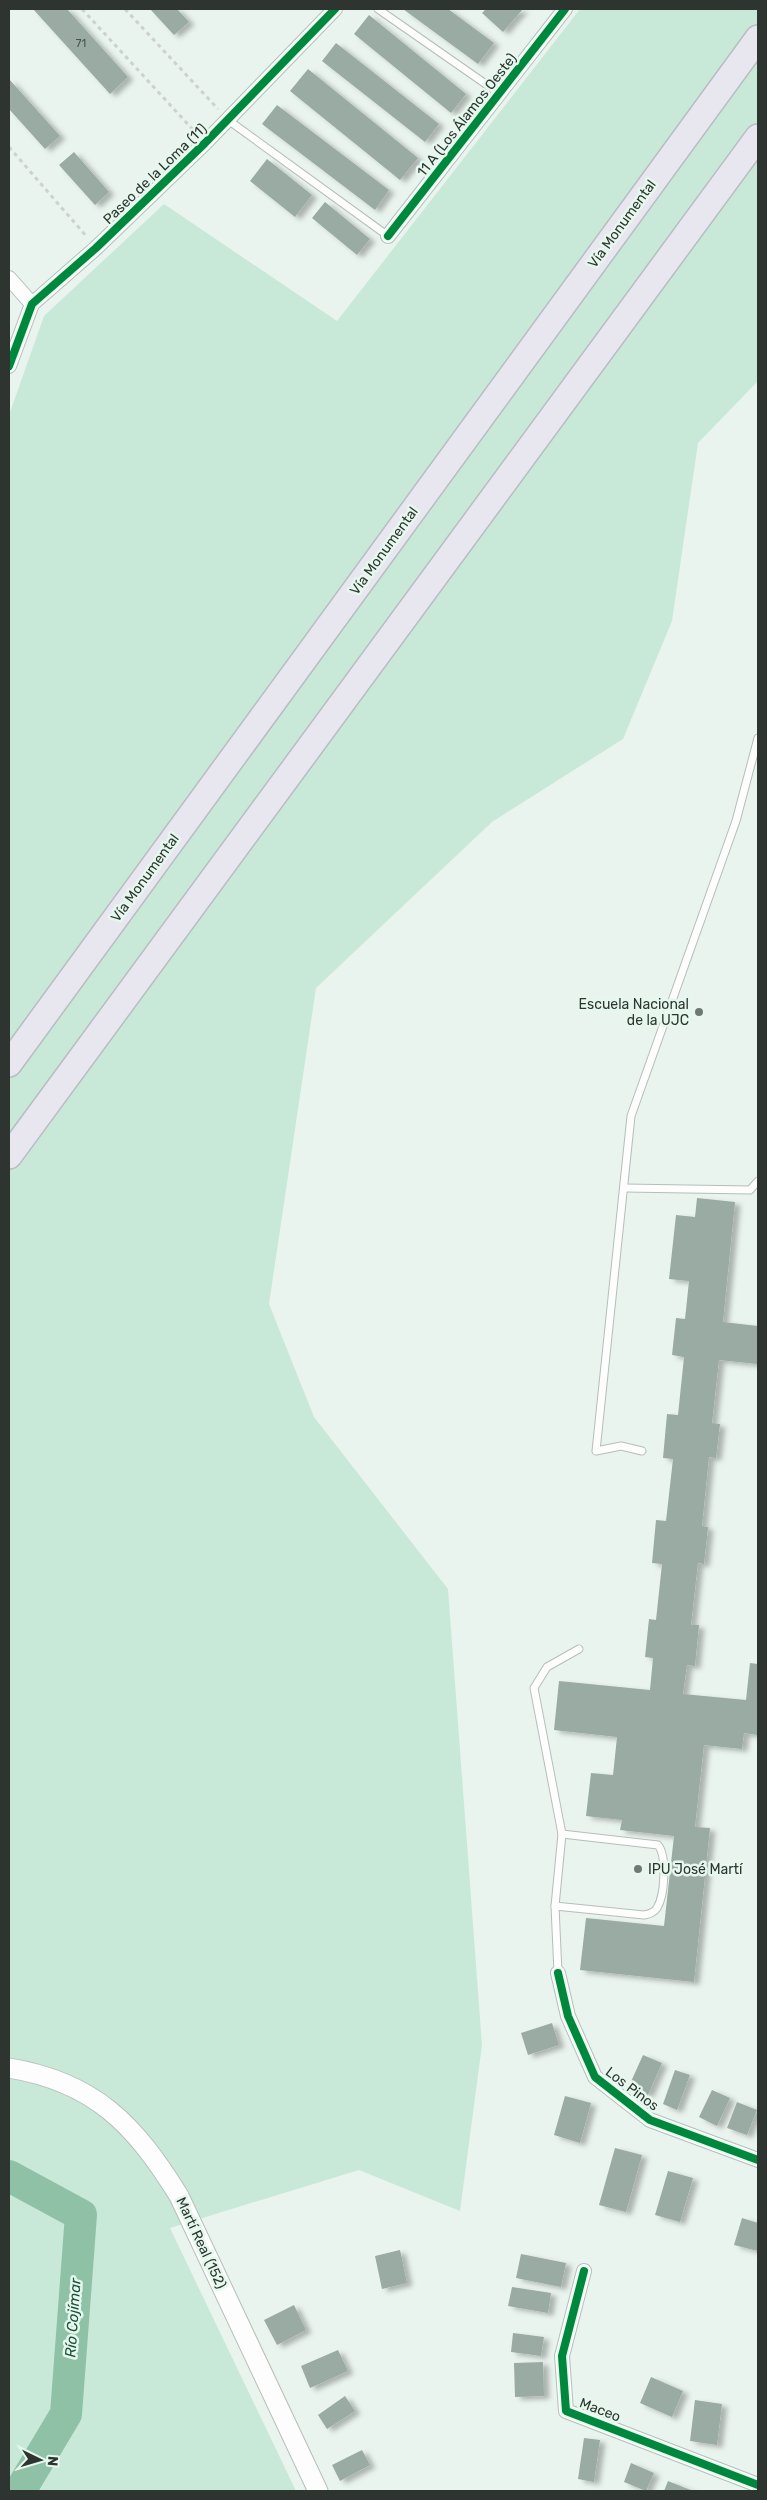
<svg xmlns="http://www.w3.org/2000/svg" width="767" height="2500" font-family="Rubik,sans-serif">
<style>
.green{fill:#c8e9d7}
.lines{fill:none;stroke-linecap:round;stroke-linejoin:round}
.river{stroke:#8fc1a7;stroke-width:32}
.building{fill:#99aba2;filter:url(#shadow)}
.lane-casing{stroke:#b6beb9;stroke-width:9}
.street-casing{stroke:#b6beb9;stroke-width:16}
.secondary-casing{stroke:#b6beb9;stroke-width:21}
.highway-casing{stroke:#b9bcc2;stroke-width:28}
.path{stroke:#ced2cf;stroke-width:3;stroke-dasharray:4 4;stroke-linecap:butt}
.lane{stroke:#fcfdfc;stroke-width:7}
.street{stroke:#fcfdfc;stroke-width:14}
.secondary{stroke:#fcfdfc;stroke-width:19}
.highway{stroke:#e8e7ef;stroke-width:25}
.cycleway-casing{stroke:#e6f8ed;stroke-width:11}
.cycleway{stroke:#00873e;stroke-width:8}
.poi-dot{fill:#707873;stroke:#e6f8ed;stroke-width:2}
.labels{text-anchor:middle;dominant-baseline:central;stroke-width:5;stroke-linejoin:round;paint-order:stroke}
.number-label{font-size:11px;fill:#49524d}
.street-label{font-size:14px;fill:#2e3531;stroke:#e6f8ed}
.poi-label{font-size:14px;fill:#2e3531;stroke:#e6f8ed;text-anchor:end}
.water-label{font-size:15px;font-style:italic;fill:#1b5039;stroke:#e6f8ed}
</style>
<defs>
<filter id="shadow"><feDropShadow dx="5.5" dy="3" stdDeviation="2.5" flood-color="#0004"/></filter>
</defs>
<rect width="100%" height="100%" fill="#eaf4ee"/>
<polygon class="green" points="580,9 758,9 758,381 698,443 672,621 623,739 492,822 316,988 269,1304 314,1417 448,1589 482,2045 460,2211 359,2170 170,2228 296,2491 9,2491 9,415 44,316 164,204 337,321"/>
<g class="lines">
<polyline class="river" points="9,2176 81,2215 66,2414 20,2491"/>
</g>
<g class="building">
<polygon points="33,9 67,9 128,77 110,94"/>
<polygon points="150,9 177,9 189,22 174,35"/>
<polygon points="403,9 448,9 494,43 478,64"/>
<polygon points="486,9 523,9 503,32 482,13"/>
<polygon points="369,15 466,94 451,113 354,34"/>
<polygon points="336,43 439,124 425,142 322,61"/>
<polygon points="308,69 418,158 400,180 290,91"/>
<polygon points="9,79 60,136 45,149 9,109"/>
<polygon points="277,105 389,190 375,210 262,124"/>
<polygon points="74,152 109,192 95,205 59,165"/>
<polygon points="267,159 312,195 295,217 250,181"/>
<polygon points="325,202 370,239 357,255 312,218"/>
<polygon points="697,1198 735,1202 723,1322 758,1326 758,1364 719,1360 712,1423 720,1424 716,1458 709,1457 702,1526 708,1527 704,1564 698,1563 691,1625 699,1625 695,1666 687,1665 683,1694 746,1700 750,1663 758,1664 758,1735 744,1733 742,1749 704,1745 695,1827 710,1828 694,1982 580,1970 586,1918 664,1926 674,1836 620,1830 622,1820 586,1816 591,1773 613,1775 617,1737 554,1730 559,1681 650,1690 653,1658 645,1657 649,1619 656,1620 662,1564 652,1563 656,1520 666,1521 673,1459 663,1458 667,1414 678,1415 684,1357 672,1355 676,1318 685,1319 689,1281 669,1279 676,1215 695,1217"/>
<polygon points="552,2023 559,2045 528,2055 521,2033"/>
<polygon points="643,2055 662,2063 648,2095 629,2086"/>
<polygon points="675,2070 690,2075 677,2110 663,2104"/>
<polygon points="712,2090 730,2098 717,2126 699,2117"/>
<polygon points="565,2096 591,2103 580,2143 554,2135"/>
<polygon points="737,2102 757,2110 747,2135 727,2128"/>
<polygon points="615,2148 642,2155 626,2212 599,2205"/>
<polygon points="668,2171 693,2178 680,2222 655,2215"/>
<polygon points="742,2218 758,2223 758,2251 734,2245"/>
<polygon points="400,2250 407,2283 382,2289 375,2256"/>
<polygon points="521,2254 566,2263 561,2287 516,2278"/>
<polygon points="512,2287 551,2293 548,2313 508,2306"/>
<polygon points="294,2305 306,2330 277,2345 264,2320"/>
<polygon points="513,2333 544,2337 541,2356 511,2352"/>
<polygon points="338,2350 348,2371 310,2388 301,2366"/>
<polygon points="543,2362 544,2396 515,2397 514,2363"/>
<polygon points="651,2377 683,2391 672,2417 640,2403"/>
<polygon points="345,2396 355,2411 327,2429 318,2415"/>
<polygon points="695,2400 722,2404 717,2445 690,2441"/>
<polygon points="584,2438 600,2440 594,2482 578,2479"/>
<polygon points="362,2450 370,2465 340,2481 332,2465"/>
<polygon points="631,2463 654,2473 646,2491 624,2482"/>
<polygon points="668,2481 693,2491 664,2491"/>
</g>
<g class="lines">
<g class="lane-casing">
<g id="lane">
<polyline points="378,9 500,94"/>
<polyline points="228,120 388,236"/>
<polyline points="625,1188 750,1190 758,1181"/>
<polyline points="642,1451 621,1446 596,1451 631,1116 736,821 758,738"/>
<path d="M555 1906 644 1915C649 1914 654 1913 657 1908 665 1895 667 1856 658 1845L562 1834"/>
<polyline points="558,1973 555,1906 562,1834 534,1688 547,1667 579,1649"/>
</g>
</g>
<g class="street-casing">
<g id="street">
<polyline points="388,236 565,9"/>
<polyline points="9,278 32,304"/>
<polyline points="9,366 32,304 96,248 205,143 335,9"/>
<polyline points="558,1973 568,2016 595,2077 650,2120 758,2160"/>
<polyline points="584,2271 562,2356 566,2411 758,2485"/>
</g>
</g>
<g class="secondary-casing">
<path id="secondary" d="M9 2068C95 2082 135 2125 179 2196L318 2491"/>
</g>
<g class="highway-casing">
<g id="highway">
<polyline points="9,1064 758,38"/>
<polyline points="9,1156 758,137"/>
</g>
</g>
<g class="path">
<polyline points="82,9 195,132"/>
<polyline points="125,9 218,109"/>
<polyline points="9,147 87,237"/>
</g>
<use href="#lane" class="lane"/>
<use href="#street" class="street"/>
<use href="#secondary" class="secondary"/>
<use href="#highway" class="highway"/>
<g class="cycleway-casing">
<g id="cycleway">
<polyline points="388,236 565,9"/>
<polyline points="9,366 32,304 96,248 205,143 335,9"/>
<polyline points="558,1973 568,2016 595,2077 650,2120 758,2160"/>
<polyline points="584,2271 562,2356 566,2411 758,2485"/>
</g>
</g>
<use href="#cycleway" class="cycleway"/>
</g>
<g class="poi-dot">
<circle cx="699" cy="1012" r="5"/>
<circle cx="638" cy="1869" r="5"/>
</g>
<g class="labels">
<g class="number-label">
<text x="81" y="43">71</text>
</g>
<g class="street-label">
<text transform="translate(467 115) rotate(-52)">11 A (Los Álamos Oeste)</text>
<text transform="translate(155 174) rotate(-44)">Paseo de la Loma (11)</text>
<text transform="translate(622 224) rotate(-54)">Vía Monumental</text>
<text transform="translate(384 551) rotate(-54)">Vía Monumental</text>
<text transform="translate(145 878) rotate(-54)">Vía Monumental</text>
<text transform="translate(632 2089) rotate(37)">Los Pinos</text>
<text transform="translate(201 2243) rotate(65)">Martí Real (152)</text>
<text transform="translate(600 2410) rotate(21)">Maceo</text>
</g>
<g class="poi-label">
<text x="689" y="1004">Escuela Nacional<tspan x="689" dy="16">de la UJC</tspan></text>
<text x="648" y="1869" text-anchor="start">IPU José Martí</text>
</g>
<g class="water-label">
<text transform="translate(73 2318) rotate(-86)">Río Cojímar</text>
</g>
</g>
<rect width="767" height="2500" fill="none" stroke="#2e3531" stroke-width="20"/>
<g transform="translate(40 2460) rotate(95)" stroke="#e6f8ed" stroke-width="4" paint-order="stroke">
<path d="M0-4L9 19L0 12L-9 19Z" fill="#2e3531"/>
<text y="-8" font-size="14" font-weight="bold" text-anchor="middle" fill="#2e3531">N</text>
</g>
</svg>
